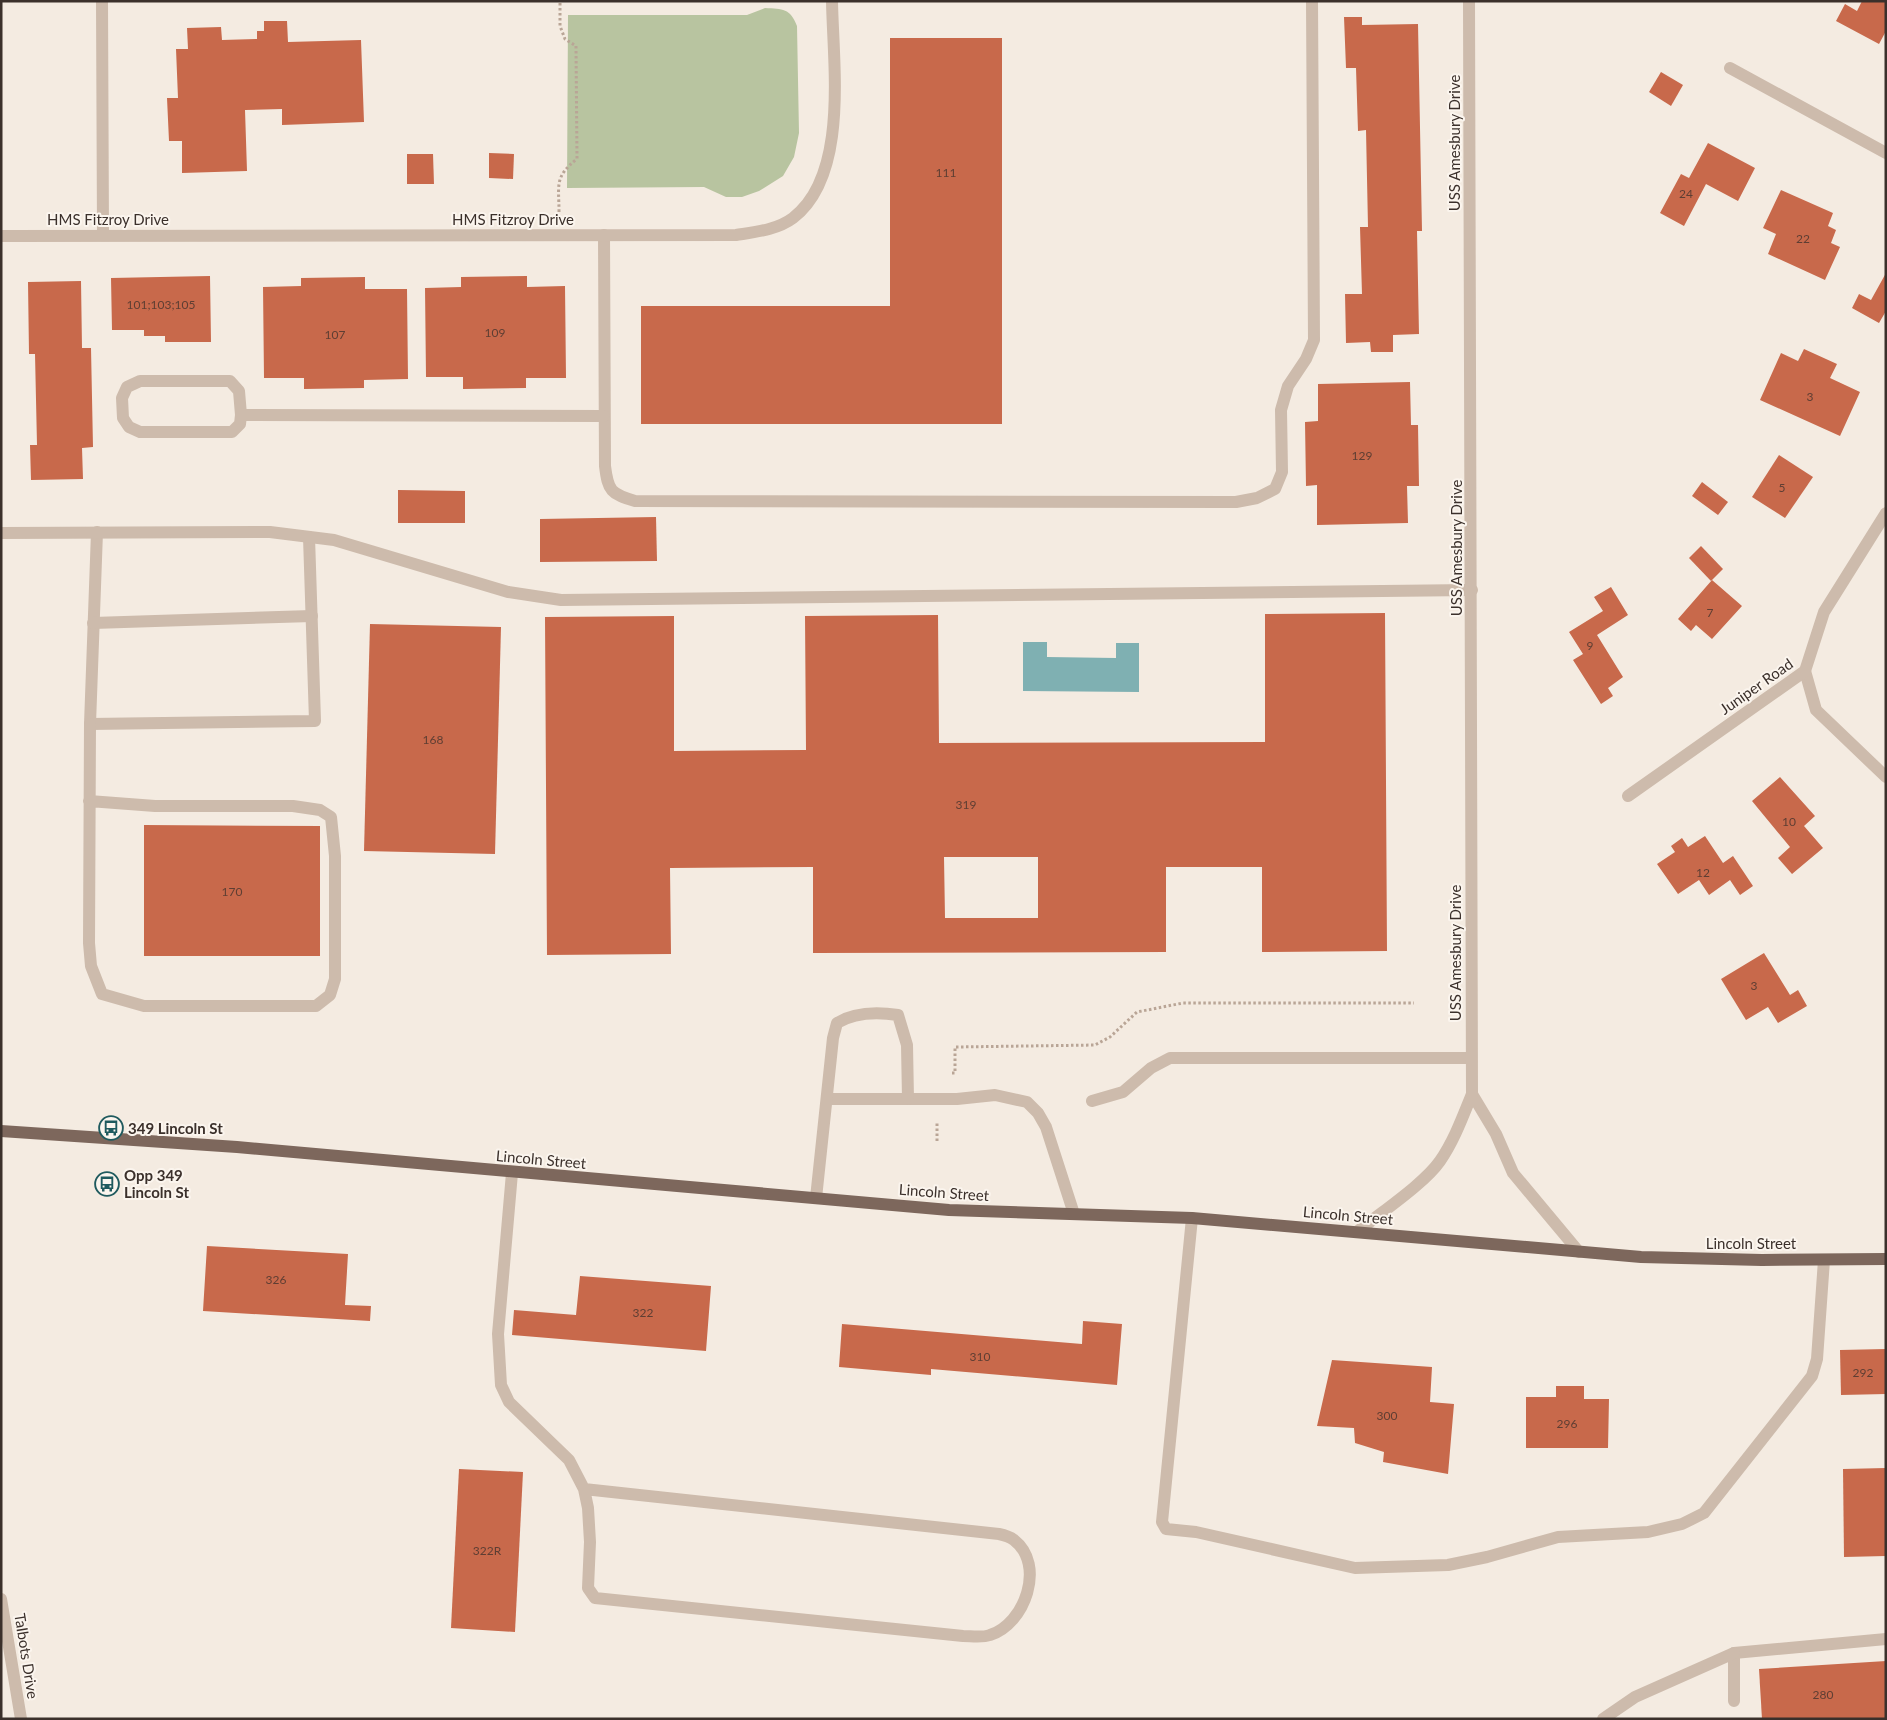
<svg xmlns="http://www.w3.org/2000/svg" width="1887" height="1720" font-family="Lato,sans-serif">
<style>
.green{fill:#b8c4a0}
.water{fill:#7fb0b2}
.building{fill:#c8694b;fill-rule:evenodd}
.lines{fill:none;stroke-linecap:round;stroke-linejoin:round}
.path{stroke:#b9a596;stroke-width:3;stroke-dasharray:2.5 2.5;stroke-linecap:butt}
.service{stroke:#cdbbac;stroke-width:12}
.minor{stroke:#cdbbac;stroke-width:12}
.primary{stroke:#7d675c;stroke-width:12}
.labels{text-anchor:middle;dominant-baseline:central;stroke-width:4;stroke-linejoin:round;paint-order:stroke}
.number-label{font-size:12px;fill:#5e3e33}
.street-label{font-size:15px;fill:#3b302b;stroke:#fbf5ee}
.poi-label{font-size:15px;font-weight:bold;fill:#3b302b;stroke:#fbf5ee;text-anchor:start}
</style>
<rect width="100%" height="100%" fill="#f4ebe1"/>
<path class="green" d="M765 8C783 9 790 8 797 26L799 133 794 157 783 176 759 191 742 197H726L704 187 567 188 568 15H747Z"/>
<polygon class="water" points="1023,642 1047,642 1047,657 1116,658 1116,643 1139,643 1139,692 1023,691"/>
<g class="building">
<polygon points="1862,1 1886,1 1886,31 1879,44 1836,21 1845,4 1857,11"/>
<polygon points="1344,17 1362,17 1362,25 1418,24 1422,231 1417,231 1419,334 1393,335 1393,352 1371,352 1370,342 1346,343 1345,294 1362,294 1360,227 1368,227 1366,130 1358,131 1356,68 1346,68"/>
<polygon points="264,21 287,21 288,42 361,40 364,122 282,125 282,109 245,110 247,171 182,173 182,141 169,141 167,98 178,98 176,49 188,49 187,28 221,27 222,40 257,39 257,31 264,31"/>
<polygon points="890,38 1002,38 1002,424 641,424 641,306 890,306"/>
<polygon points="1661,72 1683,85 1671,106 1649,92"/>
<polygon points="1708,143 1755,168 1738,201 1706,184 1684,226 1660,213 1681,174 1689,178"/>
<polygon points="489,153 514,154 513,179 489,178"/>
<polygon points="407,154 433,154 434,184 407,184"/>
<polygon points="1781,190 1833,213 1828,226 1836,230 1831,243 1840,247 1825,280 1768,254 1776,234 1763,228"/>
<polygon points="1886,273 1886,311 1879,323 1852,308 1859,294 1871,300"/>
<polygon points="210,276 211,342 165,342 165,336 144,336 144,330 112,330 111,278"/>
<polygon points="527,276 527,287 565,286 566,378 526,378 526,388 463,389 463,377 426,377 425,288 461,287 461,277"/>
<polygon points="365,277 365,289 407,289 408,379 364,380 364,388 304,389 304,378 264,378 263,287 301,286 301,278"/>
<polygon points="81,281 82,348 91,348 93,447 82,448 83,479 31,480 30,445 37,445 35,354 29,354 28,282"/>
<polygon points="1804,349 1837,364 1830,378 1860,392 1840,436 1760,400 1781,353 1798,361"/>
<polygon points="1410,382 1411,425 1418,425 1419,486 1407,486 1408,523 1317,525 1317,485 1306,486 1305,422 1318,421 1318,384"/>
<polygon points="1779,455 1813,477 1785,518 1752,497"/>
<polygon points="1702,482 1728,502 1718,515 1692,496"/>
<polygon points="398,490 465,491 465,523 398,523"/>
<polygon points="656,517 657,561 540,562 540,519"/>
<polygon points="1701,546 1723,569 1711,581 1689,558"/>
<polygon points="1712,580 1742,606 1712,639 1696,625 1691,631 1678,619"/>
<polygon points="1611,587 1628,615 1597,635 1623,677 1608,688 1613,696 1601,704 1573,660 1583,654 1569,632 1603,611 1594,597"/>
<path d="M1385 613 1387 951 1262 952V867H1166V952L813 953V867L670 868 671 954 547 955 545 617 674 616V751L806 750 805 616 938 615 939 743 1265 742V614ZM944 857H1038V918H945Z"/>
<polygon points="370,624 501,627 495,854 364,851"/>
<polygon points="1780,777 1815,816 1804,826 1823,848 1792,874 1778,858 1790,847 1752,801"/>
<polygon points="144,825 320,826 320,956 144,956"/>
<polygon points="1705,836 1723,863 1733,856 1753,886 1740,895 1730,880 1709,895 1699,880 1678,894 1657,864 1675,852 1671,846 1682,838 1688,847"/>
<polygon points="1764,953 1790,995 1798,990 1807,1006 1778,1023 1768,1007 1746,1020 1721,979"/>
<polygon points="207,1246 348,1254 345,1305 371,1306 370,1321 203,1311"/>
<polygon points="580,1276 711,1286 706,1351 512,1335 514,1310 576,1315"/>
<polygon points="1083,1321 1122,1324 1117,1385 931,1369 931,1375 839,1367 842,1324 1082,1344"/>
<polygon points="1886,1349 1886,1394 1841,1395 1840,1350"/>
<polygon points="1332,1360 1432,1367 1430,1402 1454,1404 1448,1474 1383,1462 1384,1452 1355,1443 1354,1428 1317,1426"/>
<polygon points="1556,1386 1584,1386 1584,1399 1609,1399 1608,1448 1526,1448 1526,1397 1556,1397"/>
<polygon points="1886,1468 1886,1556 1844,1557 1843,1469"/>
<polygon points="459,1469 523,1472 515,1632 451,1628"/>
<polygon points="1886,1661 1886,1719 1762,1719 1759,1669"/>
</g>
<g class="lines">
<g class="path">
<path d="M559 212C559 185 554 177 577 159L576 46 565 39 560 26V1"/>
<polyline points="952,1073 955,1073 955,1047 1095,1045 1110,1037 1137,1012 1183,1003 1414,1003"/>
<polyline points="937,1141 937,1123"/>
</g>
<g class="service">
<polyline points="102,1 103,235"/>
<path d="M604 235 605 466C608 491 611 494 635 501L1236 502 1257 498 1275 489 1282 472 1281 410 1288 386 1306 359 1314 340 1312 1"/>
<polyline points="241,415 240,424 232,432 140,432 129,427 123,418 122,398 127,387 140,381 230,381 239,391 241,415 604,416"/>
<polyline points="97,532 90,724 315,721 309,537"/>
<polyline points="1,533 270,532 334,540 508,592 561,600 1472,590"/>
<polyline points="93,623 312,616"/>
<polyline points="89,801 155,806 293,806 320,810 331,817 335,856 335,979 330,995 316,1006 144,1006 102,994 91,966 89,943 90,724"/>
<polyline points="828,1099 957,1099 995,1095 1027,1102 1038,1113 1046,1127 1074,1214"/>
<polyline points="1092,1101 1123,1092 1151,1068 1170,1058 1471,1058"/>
<path d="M512 1173 498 1334 501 1385 509 1402 569 1460 584 1489 588 1508 590 1542 588 1588 595 1598 963 1636C971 1636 982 1638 990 1635 1025 1624 1046 1565 1014 1540 1010 1537 1004 1535 999 1534L584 1489"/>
<path d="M816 1198 833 1038 837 1023C855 1012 878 1012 898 1015L907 1045 908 1099"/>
<polyline points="1192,1218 1162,1522 1166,1529 1196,1532 1355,1568 1448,1565 1487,1557 1558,1537 1648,1532 1682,1524 1704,1513 1812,1376 1817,1359 1824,1260"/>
<polyline points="1734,1701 1734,1653 1886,1639"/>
<polyline points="1603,1719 1635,1697 1734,1653"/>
</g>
<g class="minor">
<polyline points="1730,68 1886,153"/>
<path d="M1 236 736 235C755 232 777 230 793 218 849 175 833 65 832 1"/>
<polyline points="1805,671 1816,710 1886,777"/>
<polyline points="1628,796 1805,671 1824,612 1886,513"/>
<polyline points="1472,1094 1496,1134 1513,1173 1579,1252"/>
<path d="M1357 1232C1380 1213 1424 1184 1440 1161 1454 1141 1463 1116 1472 1094L1469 1"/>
<polyline points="1,1599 21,1719"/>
</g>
<polyline class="primary" points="1,1131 237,1147 949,1210 1192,1218 1641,1257 1762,1260 1886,1259"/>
</g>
<defs>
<g id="bus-ring" transform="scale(1.25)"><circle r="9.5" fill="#fbf5ee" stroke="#1f5a5e" stroke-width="1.5"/><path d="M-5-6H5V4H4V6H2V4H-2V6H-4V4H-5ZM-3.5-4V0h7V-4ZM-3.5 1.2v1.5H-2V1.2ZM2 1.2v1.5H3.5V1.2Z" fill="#1f5a5e"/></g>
</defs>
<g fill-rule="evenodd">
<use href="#bus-ring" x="111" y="1128"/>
<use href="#bus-ring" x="107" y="1184"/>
</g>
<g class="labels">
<g class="number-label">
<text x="946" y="172">111</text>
<text x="1686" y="193">24</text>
<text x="1803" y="238">22</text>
<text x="161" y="304">101;103;105</text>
<text x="495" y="332">109</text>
<text x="335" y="334">107</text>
<text x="1810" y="396">3</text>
<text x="1362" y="455">129</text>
<text x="1782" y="487">5</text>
<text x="1710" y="612">7</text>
<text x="1590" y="645">9</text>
<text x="433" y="739">168</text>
<text x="966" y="804">319</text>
<text x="1789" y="821">10</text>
<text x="1703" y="872">12</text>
<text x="232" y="891">170</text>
<text x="1754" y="985">3</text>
<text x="276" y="1279">326</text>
<text x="643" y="1312">322</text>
<text x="980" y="1356">310</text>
<text x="1863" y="1372">292</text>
<text x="1387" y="1415">300</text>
<text x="1567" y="1423">296</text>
<text x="487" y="1550">322R</text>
<text x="1823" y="1694">280</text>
</g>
<g class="street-label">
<text transform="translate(1454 143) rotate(-90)">USS Amesbury Drive</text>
<text x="108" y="219">HMS Fitzroy Drive</text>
<text x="513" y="219">HMS Fitzroy Drive</text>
<text transform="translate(1456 548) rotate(-90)">USS Amesbury Drive</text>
<text transform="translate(1756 686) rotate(-35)">Juniper Road</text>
<text transform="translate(1455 953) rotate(-90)">USS Amesbury Drive</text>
<text transform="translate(541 1159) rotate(5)">Lincoln Street</text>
<text transform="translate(944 1192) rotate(4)">Lincoln Street</text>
<text transform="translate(1348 1215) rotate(5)">Lincoln Street</text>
<text x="1751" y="1243">Lincoln Street</text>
<text transform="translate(27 1656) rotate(81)">Talbots Drive</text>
</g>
<g class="poi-label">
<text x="128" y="1128">349 Lincoln St</text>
<text x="124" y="1175">Opp 349<tspan x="124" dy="17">Lincoln St</tspan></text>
</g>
</g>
<rect width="1887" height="1720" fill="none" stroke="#3b302b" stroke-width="5"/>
</svg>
